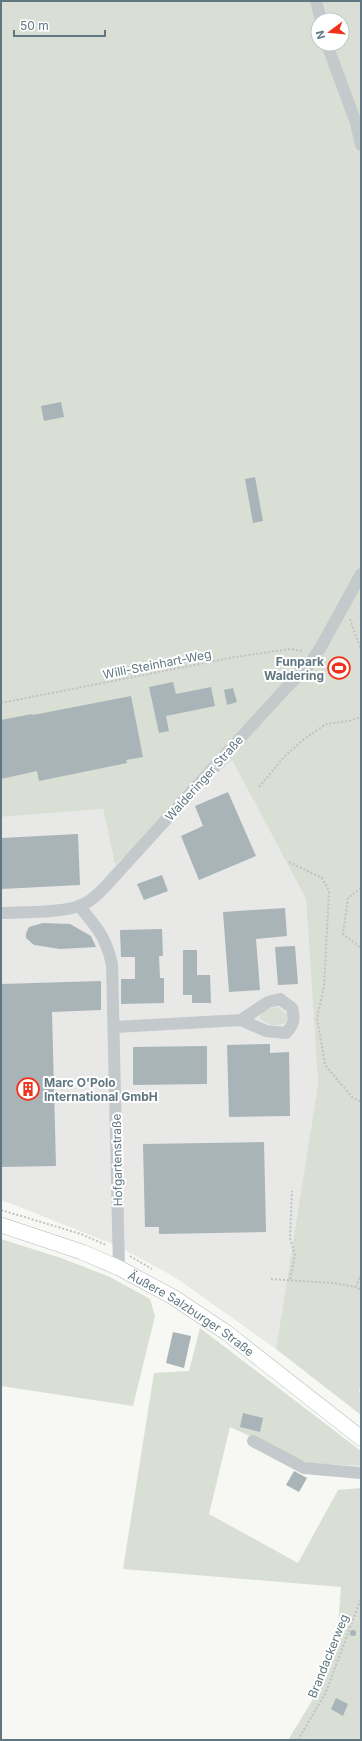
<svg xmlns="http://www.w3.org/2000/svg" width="362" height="1741" font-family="Inter,sans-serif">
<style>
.built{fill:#e8e8e7}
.green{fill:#d9dfd4;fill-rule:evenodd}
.building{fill:#a8b4b8}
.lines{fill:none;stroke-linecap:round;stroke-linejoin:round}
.major-casing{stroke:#b5bbbe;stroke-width:16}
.path{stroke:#c0c2c4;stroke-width:2;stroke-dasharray:2 2;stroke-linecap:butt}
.minor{stroke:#c4c9cc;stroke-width:12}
.major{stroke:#fff;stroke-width:15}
.labels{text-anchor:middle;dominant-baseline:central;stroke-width:4;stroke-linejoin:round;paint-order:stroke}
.poi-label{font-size:12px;font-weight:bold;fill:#607781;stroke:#fff;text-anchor:end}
.street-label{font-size:12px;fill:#607781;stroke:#fff}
</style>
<rect width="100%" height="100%" fill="#f7f7f4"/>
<polygon class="built" points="232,760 306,899 318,1084 276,1349 173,1276 115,1245 7,1202 1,1201 1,817 103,809 115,865"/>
<g class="green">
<path d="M1 1H361V1386L359 1390 361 1396V1415L276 1349 318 1084 306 899 232 760 115 865 103 809 1 817ZM318 20H342V44H318Z"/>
<path d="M277 1007 287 1014V1019L285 1023C276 1027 266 1025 260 1018V1015L265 1010Z"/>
<polygon points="1,1239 61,1258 110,1277 150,1299 155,1316 133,1406 1,1386"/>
<polygon points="200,1328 361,1451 361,1466 308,1463 230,1427 209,1514 298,1563 338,1490 361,1488 361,1740 288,1740 312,1701 338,1626 341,1587 123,1569 154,1373 189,1371"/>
</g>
<g class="building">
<polygon points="61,402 64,417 44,421 41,406"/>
<polygon points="255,477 263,521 253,523 245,479"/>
<polygon points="173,682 176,694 211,687 215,706 166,716 169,731 159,733 149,687"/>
<polygon points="233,688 237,702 227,705 224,690"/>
<polygon points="131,696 143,757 126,760 127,763 39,781 37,771 1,779 1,720 32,714 33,715"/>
<polygon points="228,792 256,856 199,880 181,836 203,826 195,806"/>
<polygon points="78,834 80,885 1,889 1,838"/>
<polygon points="162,875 168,891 144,900 137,884"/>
<polygon points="285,908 287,936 256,939 260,990 229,992 223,912"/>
<polygon points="43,923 70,924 91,936 96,947 60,949 34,945 26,938 26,933 29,927"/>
<polygon points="162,929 163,956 159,956 160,978 164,978 164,1003 121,1004 121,979 135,979 135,957 121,957 120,930"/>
<polygon points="295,946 298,984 278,985 275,947"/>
<polygon points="183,950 197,950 197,975 210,975 211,1003 192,1003 192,995 183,995"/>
<polygon points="101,981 101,1010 52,1012 56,1166 1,1167 1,984"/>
<polygon points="270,1044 270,1053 289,1052 290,1116 229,1117 227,1045"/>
<polygon points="207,1046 207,1084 133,1085 133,1047"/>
<polygon points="264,1142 266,1232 159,1234 159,1227 145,1227 143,1144"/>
<polygon points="173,1332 191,1336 184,1368 166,1363"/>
<polygon points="243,1413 263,1418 260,1432 240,1427"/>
<polygon points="294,1471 307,1478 299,1492 286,1485"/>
<circle cx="353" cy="1633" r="3"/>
<polygon points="336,1698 348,1704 343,1716 331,1709"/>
</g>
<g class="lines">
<g class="major-casing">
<g id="major">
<path id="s1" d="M1 1225 82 1252 119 1268 173 1297 227 1333 361 1438"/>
</g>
</g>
<g class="path">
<polyline points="350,619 361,650"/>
<polyline points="1,703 235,657 290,649 303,651"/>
<polyline points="259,787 285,756 304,739 326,724 349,721 361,717"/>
<polyline points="289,862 322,878 329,891 324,987 317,1018 325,1065 352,1097 361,1102"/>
<polyline points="361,888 348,898 343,934 361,948"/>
<polyline points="1,1210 81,1234 106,1245"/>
<polyline points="130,1256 152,1269"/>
<polyline points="361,1274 356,1287 361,1290"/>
<polyline points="271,1279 333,1283 356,1287"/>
<polyline points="290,1279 295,1255 290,1238 292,1191"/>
<polyline points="298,1740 326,1692 361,1598"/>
</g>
<g class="minor">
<polyline points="316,1 321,20"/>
<polyline points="327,44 356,123 361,145"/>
<path d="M79 906C97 928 105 935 112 964L119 1268"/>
<path d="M1 913C21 912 62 913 79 906 89 903 97 895 104 888L285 689 308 666 322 645 361 574"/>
<path d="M115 1027 241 1020 266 1031 286 1033C294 1024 295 1020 292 1008L280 999 268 1002 241 1020"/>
<polyline points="253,1441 304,1468 361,1473"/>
</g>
<use href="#major" class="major"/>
</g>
<defs>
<g id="stadium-ring" transform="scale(1.15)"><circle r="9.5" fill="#fff" stroke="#f0321a" stroke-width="1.5"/><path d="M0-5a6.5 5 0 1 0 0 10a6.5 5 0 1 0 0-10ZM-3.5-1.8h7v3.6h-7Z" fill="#f0321a"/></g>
<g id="building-ring" transform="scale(1.15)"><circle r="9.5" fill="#fff" stroke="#f0321a" stroke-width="1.5"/><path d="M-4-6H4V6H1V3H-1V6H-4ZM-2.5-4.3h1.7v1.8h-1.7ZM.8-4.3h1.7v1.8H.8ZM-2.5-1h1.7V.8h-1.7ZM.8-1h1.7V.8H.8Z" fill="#f0321a"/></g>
</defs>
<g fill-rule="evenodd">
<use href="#stadium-ring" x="339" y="668"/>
<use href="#building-ring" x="28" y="1089"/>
</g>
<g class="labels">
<g class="poi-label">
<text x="324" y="661">Funpark<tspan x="324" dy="14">Waldering</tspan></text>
<text x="44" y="1082" text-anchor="start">Marc O'Polo<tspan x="44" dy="14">International GmbH</tspan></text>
</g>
<g class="street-label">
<text transform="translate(157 664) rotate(-11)">Willi-Steinhart-Weg</text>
<text transform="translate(204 778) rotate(-48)">Walderinger Straße</text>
<text transform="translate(117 1160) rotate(-91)">Hofgartenstraße</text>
<text stroke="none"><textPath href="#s1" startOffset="211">Äußere Salzburger Straße</textPath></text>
<text transform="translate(328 1656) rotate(-68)">Brandackerweg</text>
</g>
</g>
<rect width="362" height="1741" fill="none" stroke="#607781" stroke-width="4"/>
<g transform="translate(330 32) rotate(254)"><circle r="19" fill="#ffffff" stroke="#bfc9cd"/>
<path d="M0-3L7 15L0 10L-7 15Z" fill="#f0321a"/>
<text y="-6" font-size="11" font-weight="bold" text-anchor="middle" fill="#607781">N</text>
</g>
<path d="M14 30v6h91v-6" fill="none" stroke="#607781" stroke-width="2"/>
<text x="20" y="30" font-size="12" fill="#607781" stroke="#ffffff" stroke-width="3" paint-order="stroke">50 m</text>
</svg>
